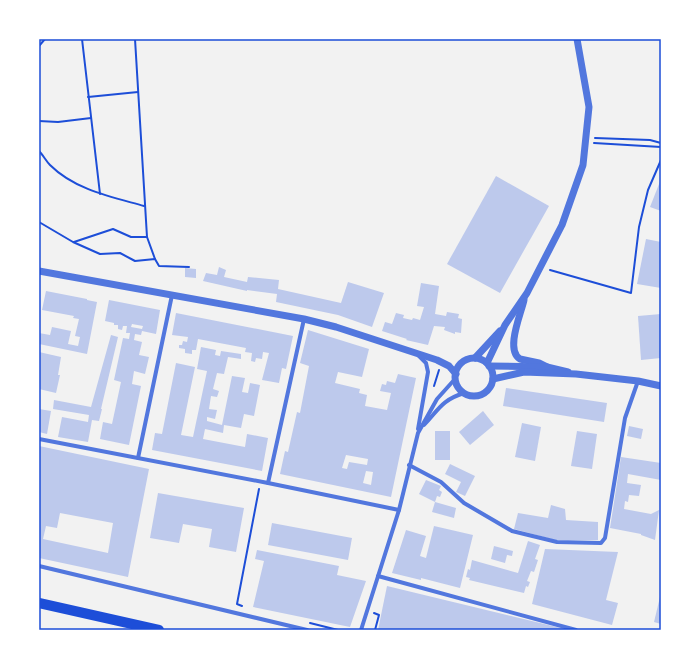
<svg xmlns="http://www.w3.org/2000/svg" width="700" height="669" font-family="'Roboto Serif',serif">
<style>
.building{fill:#bdc9ec;fill-rule:evenodd}
.lines{fill:none;stroke-linecap:round;stroke-linejoin:round}
.path{stroke:#1d4ed8;stroke-width:2}
.minor{stroke:#5277de;stroke-width:4}
.tertiary{stroke:#5277de;stroke-width:7}
.trunk{stroke:#1d4ed8;stroke-width:10}
.neatline{fill:none;stroke:#1d4ed8;stroke-width:1.5}
</style>
<rect width="100%" height="100%" fill="#f2f2f2"/>
<g class="building">
<polygon points="496,176 549,206 500,293 447,264"/>
<polygon points="661,179 661,211 650,207"/>
<polygon points="646,239 661,242 661,288 637,284"/>
<polygon points="219,267 226,270 224,277 247,282 248,277 279,280 278,289 341,303 348,282 384,293 372,327 338,315 276,302 277,294 247,290 247,291 203,281 206,273 217,275"/>
<polygon points="185,268 196,269 196,278 185,277"/>
<polygon points="421,283 439,286 435,314 446,316 447,312 459,314 458,318 462,319 461,333 455,332 455,334 444,330 445,327 434,326 428,345 406,340 407,339 382,331 385,322 392,324 396,313 404,315 403,318 412,320 413,318 420,320 424,307 417,306"/>
<polygon points="46,291 87,299 87,300 97,302 87,354 39,344 39,333 50,335 52,327 71,331 68,344 78,346 80,337 75,336 79,319 73,318 74,316 42,310"/>
<path d="M109 300 160 310 156 334 142 331 141 335 135 334 134 340 142 342 139 355 149 357 145 374 134 371 132 384 141 386 129 445 100 439 103 422 112 424 121 382 114 380 123 338 129 339 130 333H126L127 326H123L122 330 118 329V325H114V323L105 321ZM132 324 143 326 142 329 131 327Z"/>
<polygon points="176,313 293,336 286,369 282,368 279,383 262,380 269,353 263,352 262,359 256,358 255,362 251,361 252,353 245,352 246,348 198,339 196,350 192,350 192,354 185,353 185,349 179,348 179,345 182,345 183,341 187,342 188,337 172,335"/>
<polygon points="661,314 661,358 641,360 638,316"/>
<path d="M308 330 369 349 362 377 338 372 335 383 360 389 359 393 367 395 365 406 387 410 391 393 380 391 382 384 386 385 387 381 395 383 398 374 416 378 391 497 280 474 285 451 288 452 297 412 300 413 309 366 300 363ZM346 455 368 459 367 465 349 462 347 469 342 468ZM366 471 373 472 371 485 363 483Z"/>
<polygon points="111,335 118,337 101,409 102,409 99,421 92,420 88,442 58,437 62,417 88,422 89,415 53,409 54,400 91,407"/>
<polygon points="201,347 216,350 215,355 220,356 221,351 241,354 241,359 228,357 224,374 217,373 213,389 219,391 217,397 211,396 209,409 217,410 215,419 207,417 207,421 222,425 232,376 245,378 242,392 248,393 250,383 260,385 254,416 244,414 241,428 224,425 223,433 205,429 203,439 245,447 247,434 268,438 262,471 152,450 155,433 162,434 176,363 195,367 181,435 193,437 207,371 197,369"/>
<polygon points="39,352 61,357 58,375 60,375 56,393 39,389"/>
<polygon points="506,388 607,403 604,422 503,406"/>
<polygon points="39,409 51,411 47,434 39,432"/>
<polygon points="483,411 494,425 470,445 459,432"/>
<polygon points="522,423 541,427 535,461 515,457"/>
<polygon points="629,426 643,429 641,439 627,436"/>
<rect x="435" y="431" width="15" height="29"/>
<polygon points="577,431 597,434 592,469 571,466"/>
<path d="M39 446 149 469 128 577 39 558ZM60 513 113 523 108 553 43 539 46 526 57 528Z"/>
<polygon points="621,457 661,463 661,480 628,474 627,483 641,485 639,496 629,495 628,502 625,501 624,509 651,514 659,510 655,540 641,535 641,534 610,528"/>
<polygon points="450,464 475,476 465,496 456,492 461,482 445,474"/>
<polygon points="426,480 441,486 439,490 442,492 440,497 437,496 435,502 419,494"/>
<polygon points="158,493 244,508 236,552 209,547 212,529 183,524 179,543 150,538"/>
<polygon points="435,502 456,508 454,518 432,512"/>
<polygon points="551,505 565,509 566,520 598,522 598,540 555,540 514,529 518,513 548,518"/>
<polygon points="272,523 352,538 348,560 268,545"/>
<polygon points="434,526 473,535 460,588 421,578 421,580 392,573 406,530 426,536 420,556 426,558"/>
<polygon points="528,541 540,545 535,559 538,560 534,572 531,571 527,581 530,582 528,587 526,586 524,593 469,580 470,578 466,577 468,569 470,570 472,560 518,573"/>
<polygon points="494,546 513,551 512,556 507,555 505,563 491,559"/>
<polygon points="545,549 618,552 606,600 618,603 612,625 532,604"/>
<polygon points="257,550 339,566 337,575 366,581 350,627 253,607 264,561 255,559"/>
<polygon points="387,586 565,629 565,630 378,630"/>
<polygon points="660,597 661,597 661,624 654,622"/>
</g>
<g class="lines">
<g class="path">
<polyline points="82,39 100,194"/>
<polyline points="135,39 147,237 155,259"/>
<polyline points="39,46 45,39"/>
<polyline points="88,97 138,92"/>
<polyline points="39,121 58,122 91,118"/>
<polyline points="595,138 650,140 661,143"/>
<polyline points="594,143 661,147"/>
<path d="M39 151C43 155 46 161 50 165 75 190 112 197 144 206"/>
<polyline points="39,222 73,242 100,254 120,253 135,261 155,259 159,266 189,267"/>
<polyline points="74,242 113,229 131,237 147,237"/>
<polyline points="550,270 631,293 639,227 648,190 661,160"/>
<polyline points="434,386 439,370"/>
<polyline points="242,606 237,604 259,489"/>
<polyline points="374,613 379,615 375,630"/>
<polyline points="310,623 338,630"/>
</g>
<g class="minor">
<path d="M424 425C439 409 442 400 464 393"/>
<polyline points="418,429 428,372 426,363 419,356"/>
<polyline points="39,439 268,483 399,510"/>
<polyline points="138,458 172,295"/>
<polyline points="409,465 441,482 464,503 512,531 557,542 601,543 605,538 625,418 638,381"/>
<polyline points="268,483 304,319"/>
<polyline points="39,566 307,630"/>
<polyline points="378,576 576,630"/>
<polyline points="361,630 399,510 418,433 437,399 455,379"/>
</g>
<g class="tertiary">
<polyline points="39,271 304,319 336,327 437,360 449,366 456,374"/>
<path d="M524 300C521 314 505 350 520 359L539 363 547 367"/>
<polyline points="475,358 500,331"/>
<circle cx="474" cy="377" r="19"/>
<polyline points="487,363 505,325 527,293 562,225 583,165 589,107 577,39"/>
<polyline points="489,366 547,367 568,372"/>
<polyline points="493,379 524,372 576,374 638,381 661,386"/>
</g>
<polyline class="trunk" points="39,603 159,630"/>
</g>
<rect width="700" height="669" fill="none" stroke="#ffffff" stroke-width="80"/>
<rect x="40" y="40" width="620" height="589" class="neatline"/>
</svg>
